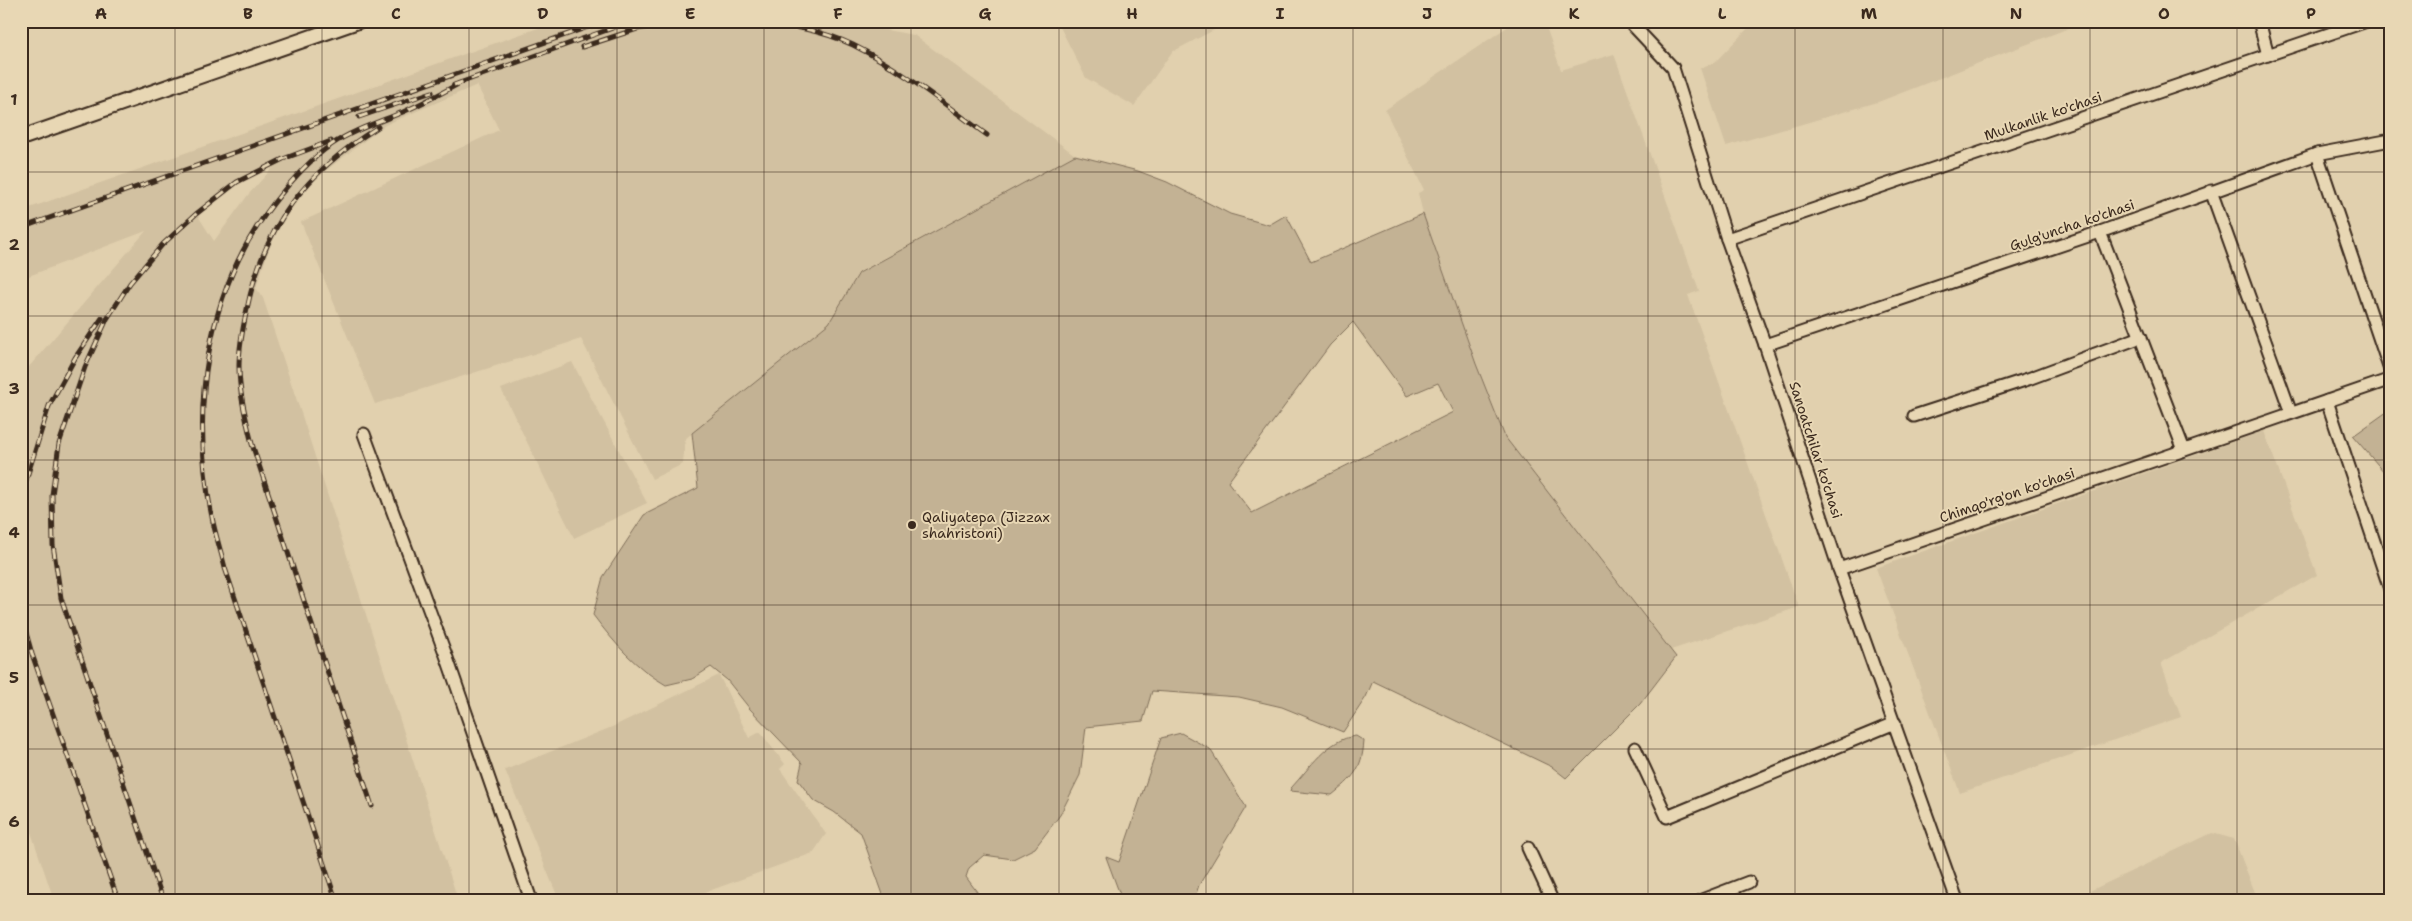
<svg xmlns="http://www.w3.org/2000/svg" width="2412" height="921" font-family="'Shantell Sans',sans-serif">
<style>
.built{fill:#d2c1a1;fill-rule:evenodd}
.green{fill:#c3b294;stroke:#7f6e59;fill-rule:evenodd}
.lines{fill:none;stroke-linecap:round;stroke-linejoin:round}
.minor-casing{stroke:#3b2a1e;stroke-width:15}
.major-casing{stroke:#3b2a1e;stroke-width:18}
.minor{stroke:#e8d7b4;stroke-width:11}
.major{stroke:#e8d7b4;stroke-width:14}
.rail-casing{stroke:#3b2a1e;stroke-width:5}
.rail{stroke:#e8d7b4;stroke-width:3;stroke-dasharray:9;stroke-linecap:butt}
.grid{fill:none;stroke:#3b2a1e;stroke-width:1;stroke-opacity:0.55}
.poi-dot{fill:#3b2a1e;stroke:#e8d7b4;stroke-width:2}
.labels{text-anchor:middle;dominant-baseline:central;stroke-width:4;stroke-linejoin:round;paint-order:stroke}
.street-label{font-size:14px;fill:#3b2a1e;stroke:#e8d7b4}
.poi-label{font-size:14px;fill:#3b2a1e;stroke:#e8d7b4;text-anchor:start}
.neatline{fill:none;stroke:#3b2a1e;stroke-width:2}
.grid-label{font-size:16px;text-anchor:middle;font-weight:bold;fill:#3b2a1e}
</style>
<rect width="100%" height="100%" fill="#e1d0ae"/>
<filter id="ink" filterUnits="userSpaceOnUse"><feTurbulence type="fractalNoise" baseFrequency=".02" numOctaves="2"/><feDisplacementMap in="SourceGraphic" scale="10" xChannelSelector="R" yChannelSelector="G"/><feConvolveMatrix kernelMatrix="1 2 1 2 8 2 1 2 1" color-interpolation-filters="sRGB"/></filter>
<g filter="url(#ink)">
<g class="built">
<path d="M558 21H837L914 35 1075 155 859 272 829 323 685 439 683 464 652 479 581 339 375 404 301 222 499 130 477 85 385 125 302 189 272 240 256 288 263 298 303 419 458 900H54L21 803V376L146 231 21 279V211ZM276 164 248 195 214 241 198 216 224 191Z"/>
<polygon points="1057,21 1231,21 1172,52 1134,106 1086,78"/>
<polygon points="1516,21 1544,21 1561,70 1614,54 1699,291 1688,295 1799,607 1671,650 1505,437 1476,364 1423,214 1418,193 1424,190 1385,110"/>
<polygon points="1755,21 2087,21 1878,102 1726,146 1700,68 1715,62"/>
<polygon points="572,362 647,503 574,538 501,389"/>
<polygon points="2264,431 2317,575 2161,663 2181,717 1960,793 1876,568"/>
<polygon points="719,675 749,738 760,732 785,764 780,769 826,834 813,853 684,900 559,900 505,770 612,727"/>
<polygon points="2212,833 2234,839 2258,900 2071,900"/>
</g>
<g class="green">
<path d="M1075 155 1138 171 1167 182 1230 214 1269 225 1286 215 1311 262 1423 214 1476 364 1505 437 1676 657 1640 704 1566 778 1552 767 1373 681 1366 697 1343 732 1282 707 1239 697 1152 691 1143 721 1086 727 1080 775 1060 815 1035 848 1013 859 984 855 969 868 966 877 983 900H885L861 833 834 812 813 800 798 780 802 763 750 709 727 680 711 667 692 679 666 685C636 668 614 643 593 615L603 577 644 515 698 488 692 433 829 323 859 273ZM1353 322 1407 396 1438 383 1453 412 1252 513 1228 482 1330 345Z"/>
<polygon points="2391,409 2391,480 2353,436"/>
<polygon points="1181,733 1210,749 1246,807 1199,885 1194,900 1122,900 1106,857 1119,862 1161,738"/>
<path d="M1356 736 1364 741C1362 770 1353 778 1332 795L1290 791 1291 788C1310 768 1327 739 1356 736Z"/>
</g>
<g class="lines">
<g class="minor-casing">
<g id="minor">
<polyline points="1629,21 1673,68 1727,239 1765,345 1839,569 1957,900"/>
<polyline points="2259,21 2268,55"/>
<polyline points="2317,154 2391,373"/>
<polyline points="2211,191 2291,413"/>
<polyline points="2100,232 2184,450"/>
<polyline points="1727,239 2367,21"/>
<polyline points="1765,345 2100,232 2317,154 2391,140"/>
<polyline points="2327,401 2391,592"/>
<polyline points="1914,416 2028,379 2141,337"/>
<polyline points="364,434 447,658 531,900"/>
<polyline points="1839,569 2391,379"/>
<polyline points="1635,748 1667,817 1895,723"/>
<polyline points="1528,848 1552,900"/>
<polyline points="1702,900 1749,882"/>
</g>
</g>
<g class="major-casing">
<polyline id="major" points="21,138 358,21"/>
</g>
<use href="#minor" class="minor"/>
<use href="#major" class="major"/>
<g class="rail-casing">
<g id="rail">
<path d="M753 21C787 25 822 30 853 45 901 69 944 104 987 135"/>
<polyline points="582,47 637,29 686,21"/>
<polyline points="454,85 632,21"/>
<polyline points="359,117 432,92"/>
<polyline points="21,228 605,21"/>
<polyline points="21,496 49,406 75,358 102,318"/>
<polyline points="21,615 32,654 118,900"/>
<path d="M372 806 252 444C246 419 239 393 239 366 239 347 243 327 247 309 264 225 306 172 378 127"/>
<polyline points="163,900 61,598 53,545 52,495 59,444 85,367 107,319 130,283 163,244 196,214 237,182 283,159 331,141"/>
<path d="M336 900 225 568C221 551 215 534 212 517 190 409 205 292 273 204 290 182 308 161 331 145 353 130 379 122 403 112 423 103 442 93 460 83"/>
</g>
</g>
<use href="#rail" class="rail"/>
</g>
</g>
<path class="grid" d="M175 21V900M322 21V900M469 21V900M617 21V900M764 21V900M911 21V900M1059 21V900M1206 21V900M1353 21V900M1501 21V900M1648 21V900M1795 21V900M1943 21V900M2090 21V900M2237 21V900M21 172H2391M21 316H2391M21 460H2391M21 605H2391M21 749H2391"/>
<circle class="poi-dot" cx="912" cy="525" r="5"/>
<g class="labels">
<g class="street-label">
<text transform="translate(2043 116) rotate(-19)">Mulkanlik ko'chasi</text>
<text transform="translate(2072 225) rotate(-19)">Gulg'uncha ko'chasi</text>
<text transform="translate(1816 450) rotate(72)">Sanoatchilar ko'chasi</text>
<text transform="translate(2007 495) rotate(-19)">Chimqo'rg'on ko'chasi</text>
</g>
<g class="poi-label">
<text x="922" y="517">Qaliyatepa (Jizzax<tspan x="922" dy="16">shahristoni)</tspan></text>
</g>
</g>
<rect width="2412" height="921" fill="none" stroke="#e8d7b4" stroke-width="55"/>
<rect x="28" y="28" width="2356" height="866" class="neatline"/>
<g class="grid-label">
<text x="101" y="19">A</text>
<text x="248" y="19">B</text>
<text x="396" y="19">C</text>
<text x="543" y="19">D</text>
<text x="690" y="19">E</text>
<text x="838" y="19">F</text>
<text x="985" y="19">G</text>
<text x="1132" y="19">H</text>
<text x="1280" y="19">I</text>
<text x="1427" y="19">J</text>
<text x="1574" y="19">K</text>
<text x="1722" y="19">L</text>
<text x="1869" y="19">M</text>
<text x="2016" y="19">N</text>
<text x="2164" y="19">O</text>
<text x="2311" y="19">P</text>
<text x="14" y="105">1</text>
<text x="14" y="250">2</text>
<text x="14" y="394">3</text>
<text x="14" y="538">4</text>
<text x="14" y="683">5</text>
<text x="14" y="827">6</text>
</g>
</svg>
